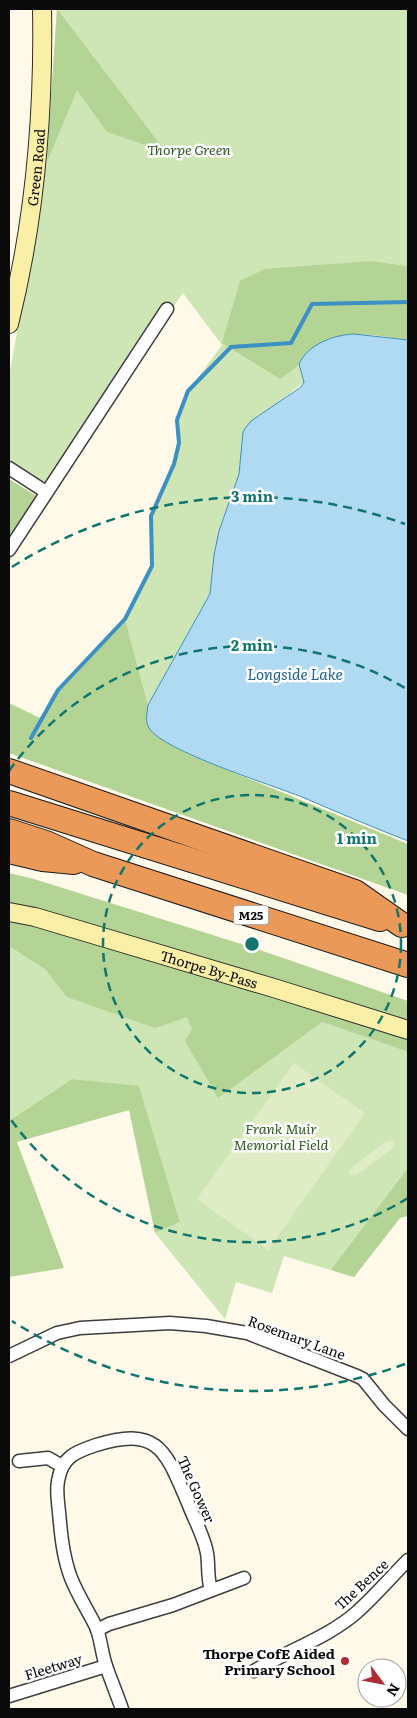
<svg xmlns="http://www.w3.org/2000/svg" width="417" height="1718" font-family="Literata,serif">
<style>
.green{fill:#cee5b5}
.forest{fill:#b3d495}
.pitch{fill:#e0ecc6}
.water{fill:#b0daf1;stroke:#3c90c3}
.lines{fill:none;stroke-linecap:round;stroke-linejoin:round}
.stream{stroke:#3c90c3;stroke-width:4}
.street-casing{stroke:#3d3d3d;stroke-width:15}
.secondary-casing{stroke:#2c2c2c;stroke-width:20}
.highway-casing{stroke:#1b1b1b;stroke-width:26}
.street{stroke:#fff;stroke-width:12}
.secondary{stroke:#faefa7;stroke-width:18}
.highway{stroke:#eb9958;stroke-width:24}
.ring{fill:none;stroke:#0f766e;stroke-width:2.5;stroke-dasharray:9 6}
.poi-dot{fill:#af2c35;stroke:#fff;stroke-width:2}
.labels{text-anchor:middle;dominant-baseline:central;stroke-width:5;stroke-linejoin:round;paint-order:stroke}
.shield{fill:#fff;stroke:#545454;stroke-width:1}
.shield-label{font-size:12px;font-weight:bold;fill:#0a0a0a}
.park-label{font-size:14px;font-style:italic;fill:#2d5c20;stroke:#fff}
.street-label{font-size:14px;fill:#0a0a0a;stroke:#fff}
.poi-label{font-size:14px;font-weight:bold;fill:#0a0a0a;stroke:#fff;text-anchor:end}
.water-label{font-size:15px;font-style:italic;fill:#1d6192;stroke:#fff}
.centre{fill:#0f766e;stroke:#fff;stroke-width:2.5}
.ring-label{font-size:15px;text-anchor:middle;font-weight:bold;fill:#0f766e;stroke:#fff;stroke-width:5;stroke-linejoin:round;paint-order:stroke}
</style>
<rect width="100%" height="100%" fill="#fef9e8"/>
<g class="green">
<polygon points="57,9 408,9 408,266 372,261 280,379 299,364 304,382 246,427 239,474 219,531 210,594 148,705 125,619 152,566 151,516 174,464 179,443 177,420 188,391 222,345 183,293 46,492 9,465 9,377 47,162"/>
<polygon points="9,932 322,1022 408,1052 408,1207 354,1277 284,1256 272,1293 236,1282 225,1319 155,1233 180,1222 139,1087 72,1079 9,1121"/>
</g>
<g class="forest">
<polygon points="57,9 166,152 107,132 77,90 47,162"/>
<path d="M372 261 408 266V340C377 336 341 327 314 348 309 351 305 357 301 362 295 369 287 374 280 379L222 343 240 281 265 269Z"/>
<polygon points="9,479 46,502 9,562"/>
<polygon points="125,619 148,705 150,729 177,748 191,755 408,844 408,895 9,753 9,703 42,719 58,690"/>
<polygon points="9,873 34,879 254,948 408,1001 408,1052 322,1022 218,1098 185,1041 192,1029 187,1017 155,1028 67,997 45,969 9,946"/>
<polygon points="72,1079 139,1086 180,1222 155,1233 129,1110 17,1142 64,1268 9,1277 9,1121"/>
<polygon points="408,1168 408,1216 400,1218 354,1277 331,1270"/>
</g>
<g class="pitch">
<polygon points="294,1063 365,1113 268,1250 197,1199"/>
<polygon points="390,1140 394,1142 394,1145 393,1148 355,1176 351,1175 349,1171 353,1166 385,1142"/>
</g>
<path class="water" d="M354 334 408 340V841C372 827 337 812 302 797 272 785 163 751 149 728 145 721 147 713 148 705L210 594 214 555 219 531 239 474 243 432 246 427 251 421 301 387 304 382 299 364C308 344 334 335 354 334Z"/>
<g class="lines">
<polyline class="stream" points="31,738 58,690 125,619 152,566 151,516 174,464 179,443 177,420 188,391 231,347 291,343 312,304 408,302"/>
<g class="street-casing">
<g id="street">
<polyline points="9,468 46,492"/>
<polyline points="9,550 167,309"/>
<polyline points="9,1356 57,1333 80,1328 170,1323 206,1326 247,1333 357,1376 363,1379 384,1405 408,1429"/>
<polyline points="19,1461 48,1458 62,1466"/>
<polyline points="97,1630 109,1624 173,1605 244,1578"/>
<path d="M254 1671C287 1651 329 1637 357 1612 375 1596 391 1577 408 1560"/>
<polyline points="9,1696 106,1666"/>
<path d="M122 1709C117 1695 111 1680 106 1666 102 1654 101 1641 97 1629 89 1612 78 1596 71 1578 63 1557 61 1535 59 1512 58 1502 56 1491 58 1481 62 1457 75 1452 96 1445 159 1425 166 1452 188 1503 194 1519 204 1536 207 1553 209 1565 207 1577 211 1590"/>
</g>
</g>
<g class="secondary-casing">
<g id="secondary">
<path id="s1" d="M9 324C35 220 44 115 42 9"/>
<path id="s2" d="M9 912 35 917 277 989 408 1030"/>
</g>
</g>
<g class="highway-casing">
<g id="highway">
<polyline points="9,771 355,892 402,925"/>
<polyline points="9,803 380,919"/>
<polyline points="9,831 46,843 93,864 408,965"/>
<polyline points="9,851 43,859 74,862"/>
</g>
</g>
<use href="#street" class="street"/>
<use href="#secondary" class="secondary"/>
<use href="#highway" class="highway"/>
</g>
<g class="ring">
<circle cx="252" cy="944" r="149"/>
<path d="M408 1198A298 298 0 0 1 9 1117M9 771A298 298 0 0 1 408 690"/>
<path d="M405 1364A447 447 0 0 1 12 1321M12 567A447 447 0 0 1 405 524"/>
</g>
<circle class="poi-dot" cx="345" cy="1661" r="5"/>
<g class="labels">
<rect class="shield" x="233.5" y="905.5" width="35" height="19" rx="4"/>
<g class="shield-label">
<text x="251" y="915">M25</text>
</g>
<g class="park-label">
<text x="189" y="149">Thorpe Green</text>
<text x="281" y="1128">Frank Muir<tspan x="281" dy="16">Memorial Field</tspan></text>
</g>
<g class="street-label">
<text stroke="none"><textPath href="#s1" startOffset="159">Green Road</textPath></text>
<text stroke="none"><textPath href="#s2" startOffset="208">Thorpe By-Pass</textPath></text>
<text transform="translate(297 1337) rotate(20)">Rosemary Lane</text>
<text transform="translate(197 1489) rotate(66)">The Gower</text>
<text transform="translate(361 1584) rotate(-43)">The Bence</text>
<text transform="translate(53 1666) rotate(-17)">Fleetway</text>
</g>
<g class="poi-label">
<text x="335" y="1653">Thorpe CofE Aided<tspan x="335" dy="16">Primary School</tspan></text>
</g>
<g class="water-label">
<text x="295" y="673">Longside Lake</text>
</g>
</g>
<circle cx="252" cy="944" r="8" class="centre"/>
<g class="ring-label">
<text x="252" y="502">3 min</text>
<text x="252" y="651">2 min</text>
<text x="357" y="844">1 min</text>
</g>
<rect width="417" height="1718" fill="none" stroke="#0a0a0a" stroke-width="20"/>
<g transform="translate(382 1683) rotate(122)"><circle r="24" fill="#ffffff" stroke="#9d9d9d"/>
<path d="M0-4L9 19L0 12L-9 19Z" fill="#af2c35"/>
<text y="-8" font-size="14" font-weight="bold" text-anchor="middle" fill="#0a0a0a">N</text>
</g>
</svg>
